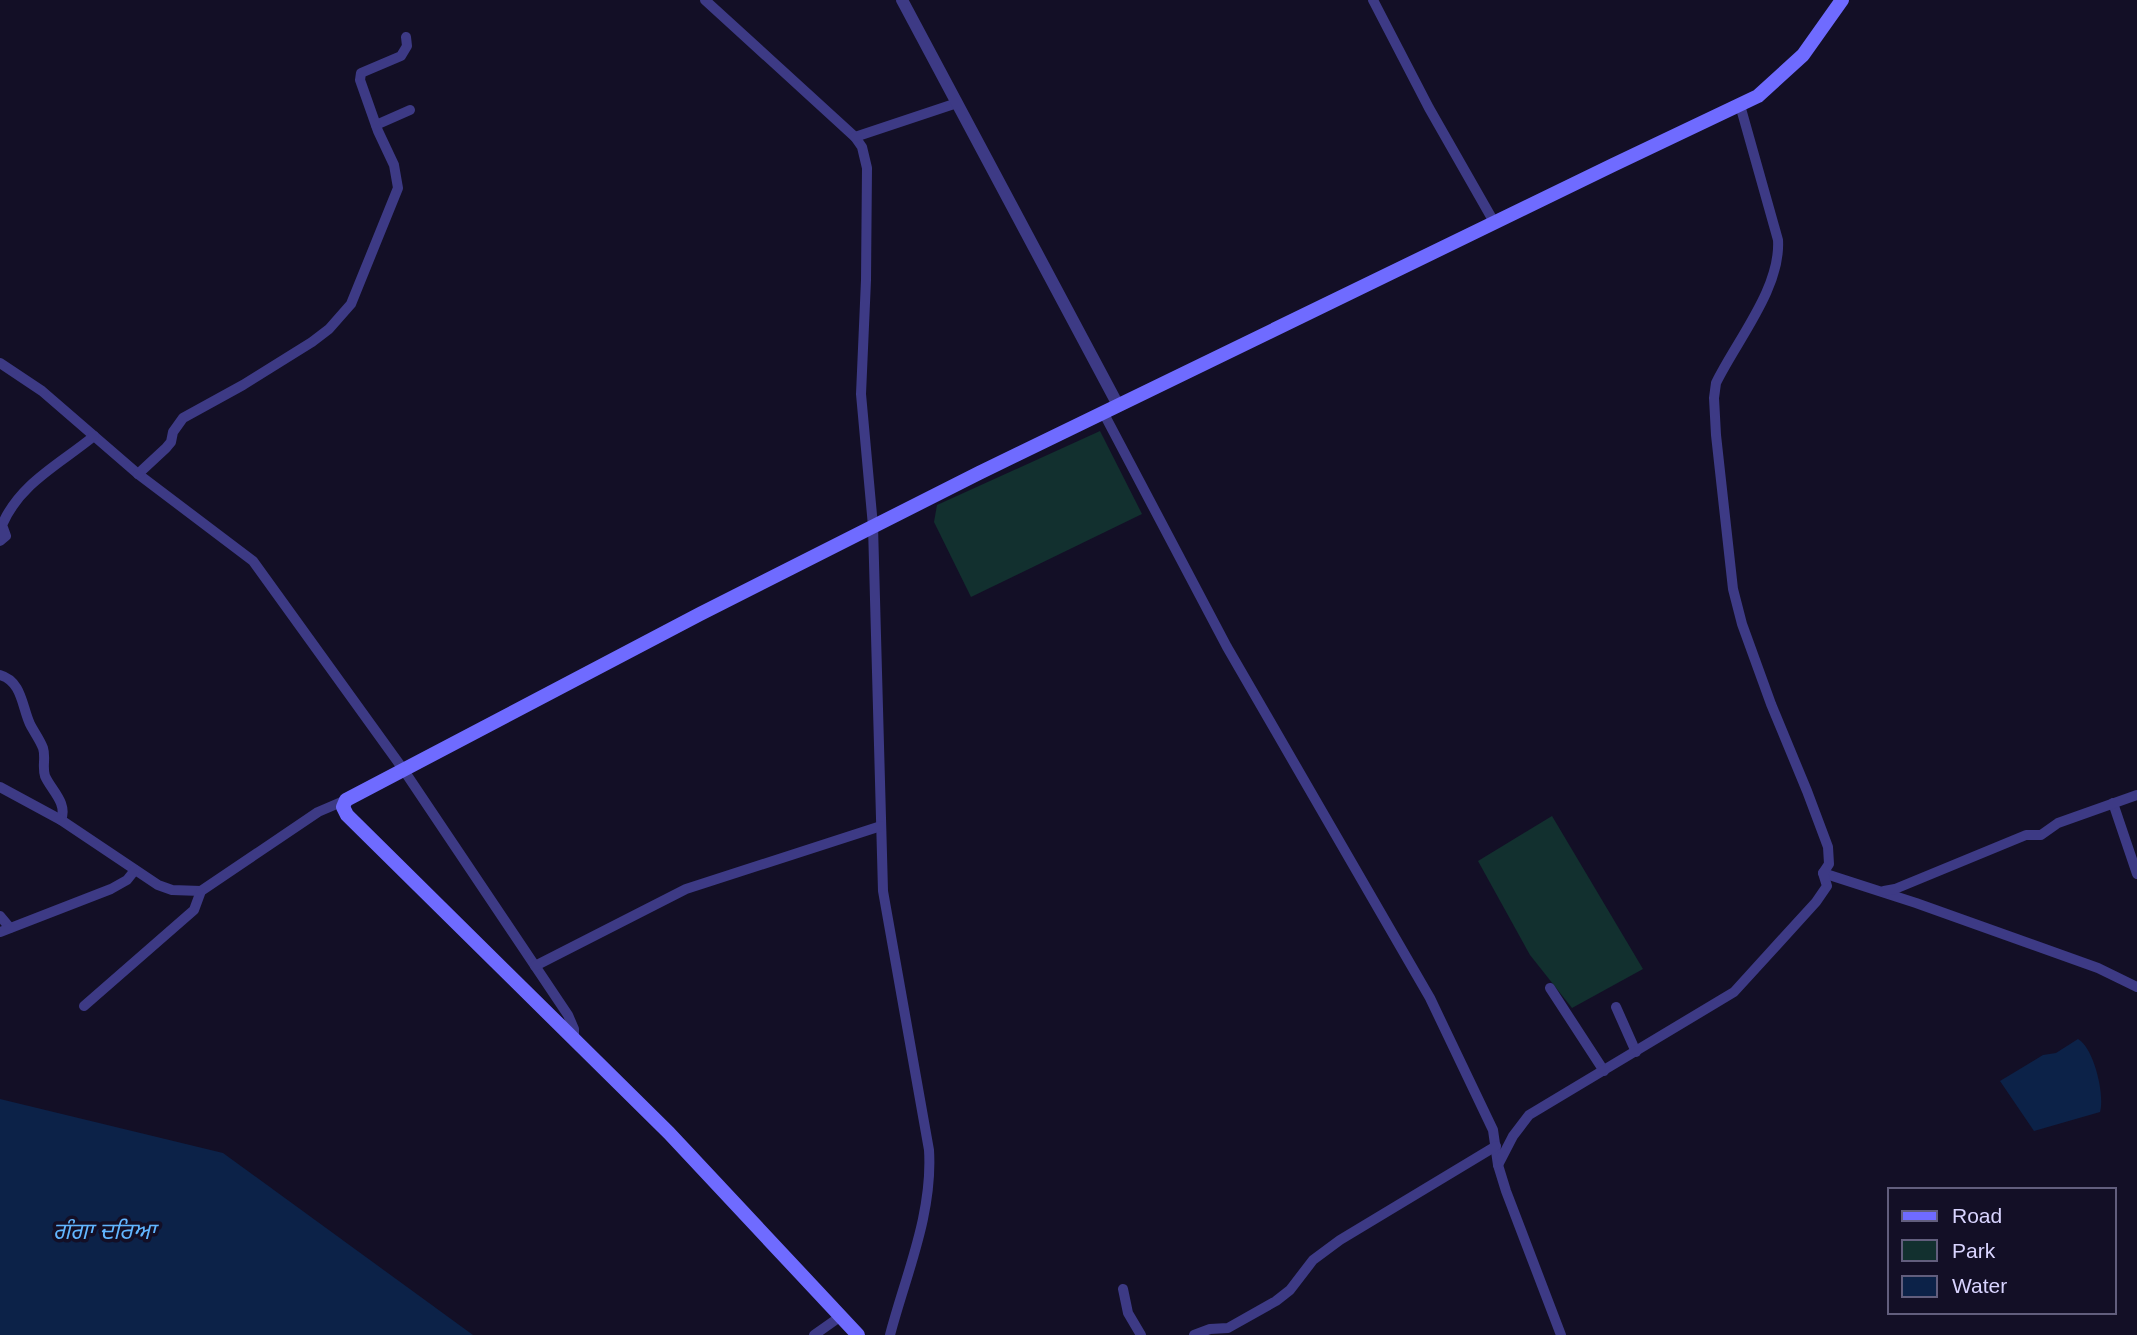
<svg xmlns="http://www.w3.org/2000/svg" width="2137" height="1335" font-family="Helvetica,'Noto Sans Gurmukhi',sans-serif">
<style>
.green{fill:#12302f}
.water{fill:#0c2248}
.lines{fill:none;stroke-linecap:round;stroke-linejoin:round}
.minor{stroke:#3d3a85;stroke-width:10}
.tertiary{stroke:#3d3a85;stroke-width:12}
.secondary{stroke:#6f6bff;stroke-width:14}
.labels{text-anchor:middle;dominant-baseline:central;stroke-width:7;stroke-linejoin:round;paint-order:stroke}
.water-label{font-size:23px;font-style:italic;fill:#62b6ff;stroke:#130f26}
</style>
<rect width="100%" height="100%" fill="#130f26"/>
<g class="green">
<polygon points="1100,431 1142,514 971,597 934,522 937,505"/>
<polygon points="1552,816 1643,969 1572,1008 1530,955 1478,861"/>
</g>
<g class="water">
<path d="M2078 1039C2094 1048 2105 1095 2100 1112L2034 1131 2000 1081 2043 1055 2056 1053Z"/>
<polygon points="0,1099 223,1153 473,1335 0,1335"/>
</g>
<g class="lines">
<g class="minor">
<path d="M705 0 855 137 862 147 867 168 866 280 861 394 873 526 883 891 929 1150C933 1214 906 1274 890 1335"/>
<polyline points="1373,0 1429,108 1494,222"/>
<polyline points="376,125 410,110"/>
<polyline points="855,137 957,103"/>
<polyline points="0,363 42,391 138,474 253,561 403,769 568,1015 574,1029 574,1039"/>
<polyline points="1103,412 1227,647 1430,998 1493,1130 1498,1165 1506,1191 1561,1335"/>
<polyline points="138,474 166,448 171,442 173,432 183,418 243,385 312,342 329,329 351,304 398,188 394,165 378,131 360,80 361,73 401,56 407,46 406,37"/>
<path d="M0 541 6 536 2 525C20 483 60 464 94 436"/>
<path d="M0 675C22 681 22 707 30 724 34 732 40 740 43 748 46 757 42 767 45 776 51 790 68 803 61 820"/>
<polyline points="0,787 61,820 158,885 172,890 201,891"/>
<polyline points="2113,803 2137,874"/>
<polyline points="1823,873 1916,903 2098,968 2137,987"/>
<polyline points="1884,891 1895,889 2026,835 2041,835 2058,823 2137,795"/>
<polyline points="0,916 10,928"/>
<polyline points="0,932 111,889 127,880 135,870"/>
<polyline points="535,966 686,889 881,826"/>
<polyline points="1550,988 1604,1071"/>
<polyline points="84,1006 194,910 201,891 318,812 346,800"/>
<polyline points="1616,1007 1636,1052"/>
<path d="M1498 1165 1513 1136 1529 1115 1734 992 1816 902 1827 886 1823 873 1829 864 1828 847 1807 791 1771 704 1742 624 1733 589 1716 435 1714 398 1716 383C1737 340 1781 288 1778 240L1740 105"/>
<polyline points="1123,1289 1128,1313 1141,1335"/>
<polyline points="814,1335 841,1316"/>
<polyline points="1194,1335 1210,1329 1228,1328 1276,1301 1290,1290 1313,1260 1340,1240 1496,1146"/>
</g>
<polyline class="tertiary" points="902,0 1118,405"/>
<polyline class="secondary" points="858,1335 669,1133 347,815 343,807 346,800 700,614 979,473 1613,165 1758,96 1803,55 1842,0"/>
</g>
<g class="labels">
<g class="water-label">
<text x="104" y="1231">ਗੰਗਾ ਦਰਿਆ</text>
</g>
</g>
<rect x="1888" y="1188" width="228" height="126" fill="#130f26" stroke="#625e7d" stroke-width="2"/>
<rect x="1902" y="1211" width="35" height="10" fill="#6f6bff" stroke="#625e7d" stroke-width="2"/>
<text x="1952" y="1223" font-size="21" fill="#d9d4ff">Road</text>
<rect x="1902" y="1240" width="35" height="21" fill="#12302f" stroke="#625e7d" stroke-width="2"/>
<text x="1952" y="1258" font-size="21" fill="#d9d4ff">Park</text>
<rect x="1902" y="1276" width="35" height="21" fill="#0c2248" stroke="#625e7d" stroke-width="2"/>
<text x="1952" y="1293" font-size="21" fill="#d9d4ff">Water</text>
</svg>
